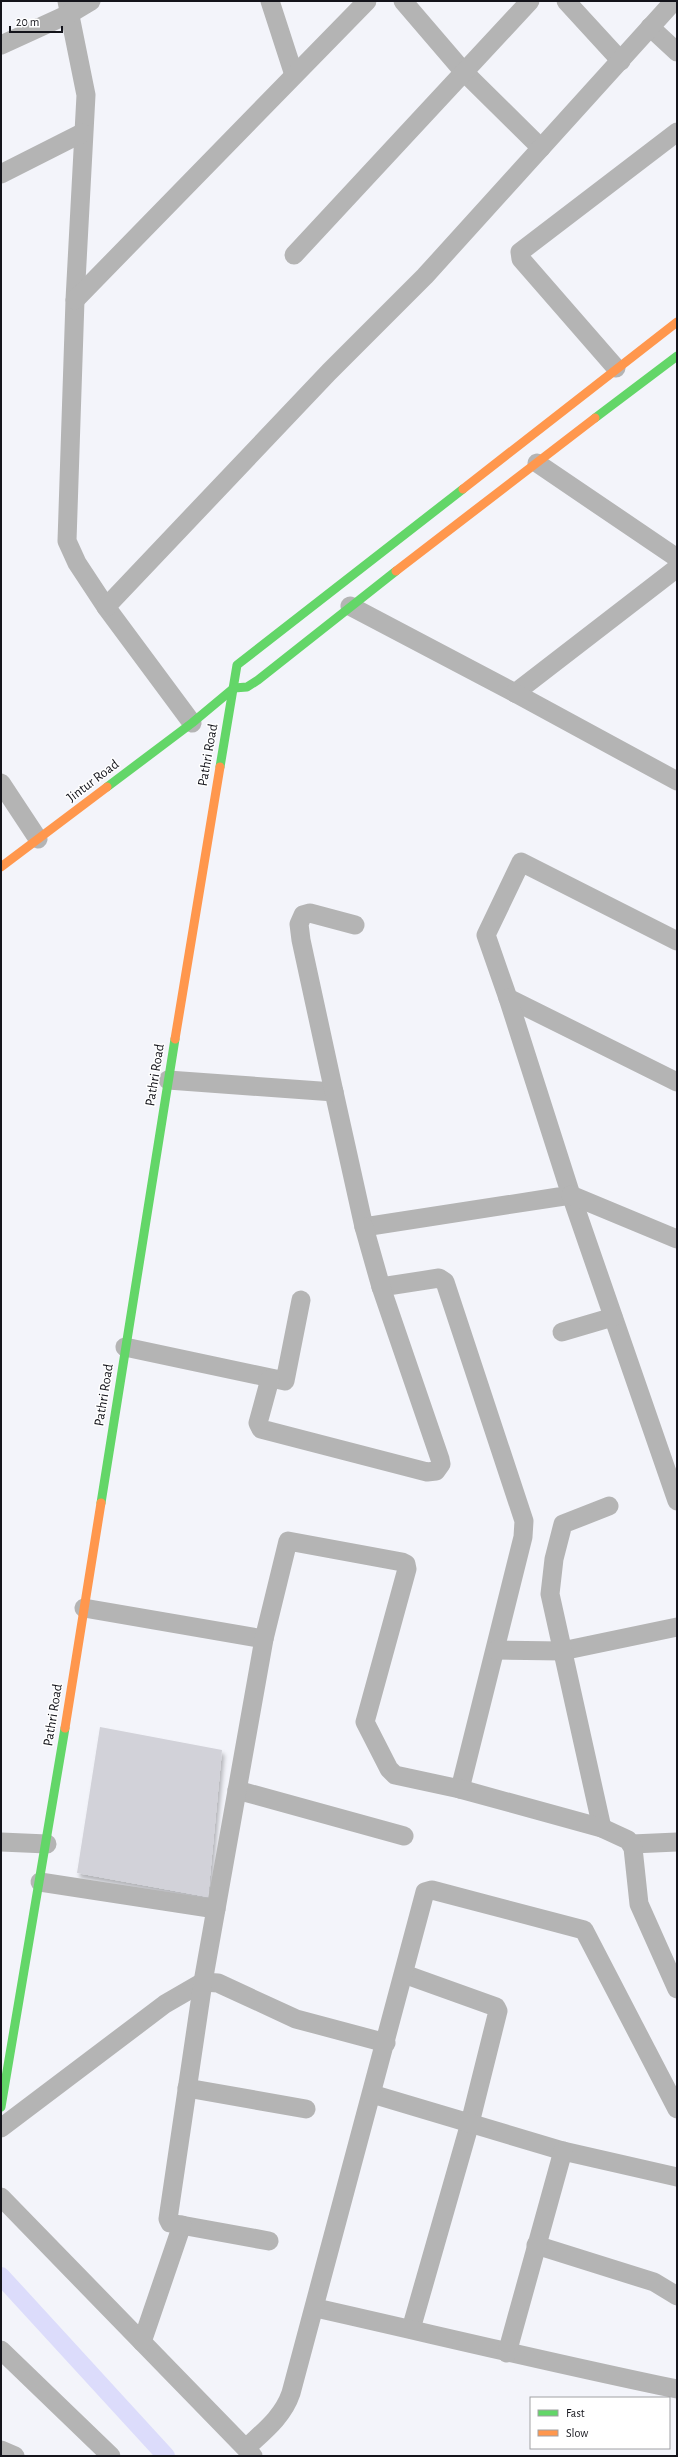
<svg xmlns="http://www.w3.org/2000/svg" width="678" height="2457" font-family="'Alegreya Sans',sans-serif">
<style>
.lines{fill:none;stroke-linecap:round;stroke-linejoin:round}
.canal{stroke:#dcdcfb;stroke-width:18}
.building{fill:#d2d2d9;filter:url(#shadow)}
.street{stroke:#b4b4b4;stroke-width:19}
.fast{stroke:#63d668;stroke-width:9}
.slow{stroke:#ff974d;stroke-width:9}
.labels{text-anchor:middle;dominant-baseline:central;stroke-width:3;stroke-linejoin:round;paint-order:stroke}
.street-label{font-size:14px;fill:#14141b;stroke:#fff}
</style>
<defs>
<filter id="shadow"><feDropShadow dx="2.5" dy="4.5" stdDeviation="2" flood-color="#0004"/></filter>
</defs>
<rect width="100%" height="100%" fill="#f3f4fa"/>
<g class="lines">
<polyline class="canal" points="1,2276 166,2456"/>
</g>
<polygon class="building" points="100,1727 222,1750 208,1897 77,1873"/>
<g class="lines">
<g class="street">
<polyline points="67,1 86,95 75,300 67,541 77,563 106,607 192,723"/>
<polyline points="270,1 294,75"/>
<polyline points="403,1 463,71 541,148"/>
<polyline points="566,1 621,61"/>
<polyline points="650,27 677,52"/>
<polyline points="1,45 71,13 91,1"/>
<polyline points="1,174 82,133"/>
<polyline points="294,255 530,1"/>
<polyline points="75,300 367,1"/>
<polyline points="616,368 521,259 520,252 677,132"/>
<polyline points="537,463 677,558"/>
<polyline points="350,606 515,693 677,568"/>
<polyline points="106,607 329,372 425,276 674,1"/>
<polyline points="515,693 677,781"/>
<polyline points="1,783 38,839"/>
<polyline points="677,941 521,862 486,935 508,998 677,1082"/>
<polyline points="168,1080 334,1092 364,1227 571,1195 508,998"/>
<polyline points="334,1092 301,940 299,924 303,915 310,913 355,925"/>
<polyline points="571,1195 677,1501"/>
<polyline points="571,1195 677,1239"/>
<polyline points="381,1287 439,1278 445,1282 524,1521 523,1537 460,1789"/>
<polyline points="562,1332 613,1317"/>
<polyline points="125,1347 285,1381 301,1300"/>
<polyline points="270,1379 258,1423 261,1429 427,1472 436,1471 441,1464 440,1459 381,1287 364,1227"/>
<polyline points="84,1608 264,1639"/>
<polyline points="496,1650 562,1651 677,1627"/>
<polyline points="237,1790 404,1836"/>
<polyline points="602,1828 550,1594 554,1559 563,1524 609,1506"/>
<polyline points="1,1842 47,1844"/>
<polyline points="632,1844 677,1842"/>
<polyline points="40,1882 216,1909"/>
<polyline points="404,1974 496,2007 498,2011 470,2123 411,2329"/>
<polyline points="187,2088 306,2109"/>
<polyline points="372,2094 563,2151 677,2177"/>
<polyline points="1,2128 165,2004 203,1982 218,1983 296,2019 386,2043"/>
<polyline points="1,2197 253,2456"/>
<polyline points="269,2241 170,2223 168,2219 203,1982 264,1639 288,1541 402,1562 406,1564 407,1569 365,1722 389,1769 395,1775 460,1789 602,1828 628,1840 633,1848 639,1904 677,1989"/>
<polyline points="536,2245 654,2282 677,2296"/>
<path d="M316 2308C436 2335 556 2364 677 2389"/>
<polyline points="142,2342 182,2225"/>
<polyline points="1,2350 111,2456"/>
<polyline points="507,2353 563,2151"/>
<path d="M246 2448C263 2432 283 2417 291 2393L425 1892 432 1890 584 1930 677 2109"/>
<polyline points="1,2450 15,2456"/>
</g>
<g class="fast">
<polyline points="595,418 677,356"/>
<polyline points="220,767 237,665 463,489"/>
<polyline points="107,787 192,723 234,688 247,687 258,680 396,571"/>
<polyline points="101,1503 175,1039"/>
<polyline points="1,2107 65,1728"/>
</g>
<g class="slow">
<polyline points="463,489 677,322"/>
<polyline points="396,571 595,418"/>
<polyline points="1,867 107,787"/>
<polyline points="175,1039 220,767"/>
<polyline points="65,1728 101,1503"/>
</g>
</g>
<g class="labels">
<g class="street-label">
<text transform="translate(208 755) rotate(-80)">Pathri Road</text>
<text transform="translate(93 781) rotate(-37)">Jintur Road</text>
<text transform="translate(155 1075) rotate(-81)">Pathri Road</text>
<text transform="translate(104 1395) rotate(-81)">Pathri Road</text>
<text transform="translate(53 1715) rotate(-81)">Pathri Road</text>
</g>
</g>
<rect width="678" height="2457" fill="none" stroke="#14141b" stroke-width="4"/>
<rect x="530" y="2397" width="140" height="52" fill="#ffffff" stroke="#a1a1a4"/>
<rect x="538" y="2410" width="20" height="6" fill="#63d668" stroke="#a1a1a4"/>
<text x="566" y="2417" font-size="12" fill="#14141b">Fast</text>
<rect x="538" y="2430" width="20" height="6" fill="#ff974d" stroke="#a1a1a4"/>
<text x="566" y="2437" font-size="12" fill="#14141b">Slow</text>
<path d="M10 26v6h52v-6" fill="none" stroke="#14141b" stroke-width="2"/>
<text x="16" y="26" font-size="12" fill="#14141b" stroke="#ffffff" stroke-width="3" paint-order="stroke">20 m</text>
</svg>
